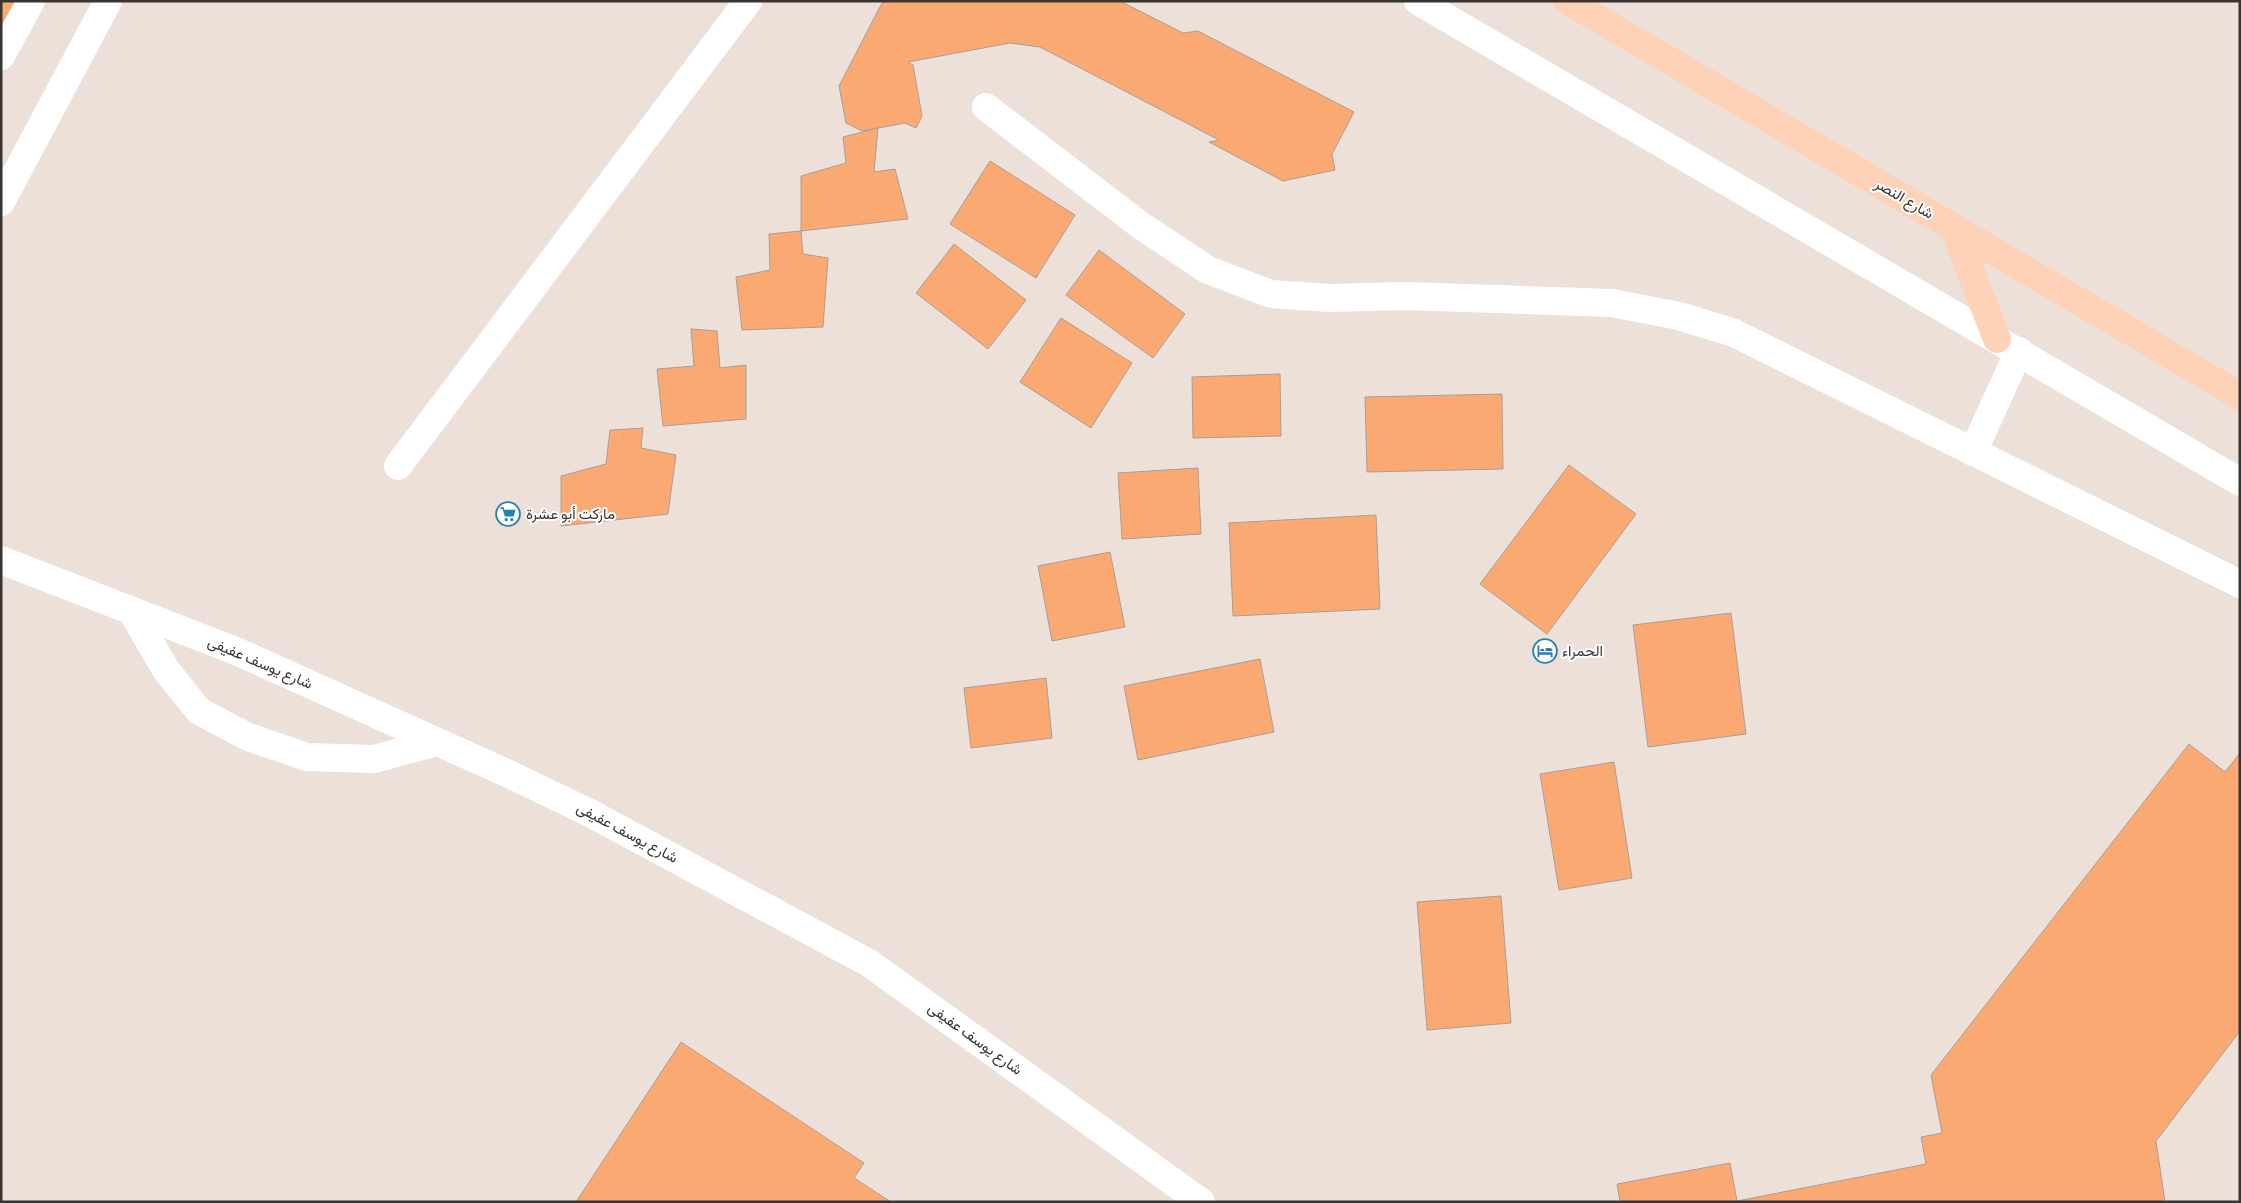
<svg xmlns="http://www.w3.org/2000/svg" width="2241" height="1203" font-family="'Source Sans 3',Vazirmatn,sans-serif">
<style>
.building{fill:#fba973;stroke:#aa9e96}
.lines{fill:none;stroke-linecap:round;stroke-linejoin:round}
.minor{stroke:#fff;stroke-width:28}
.major{stroke:#fed2b6;stroke-width:28}
.labels{text-anchor:middle;dominant-baseline:central;stroke-width:4;stroke-linejoin:round;paint-order:stroke}
.street-label{font-size:15px;fill:#393431;stroke:#fff}
.poi-label{font-size:15px;fill:#393431;stroke:#fff;text-anchor:start}
</style>
<rect width="100%" height="100%" fill="#ede0d8"/>
<g class="building">
<polygon points="1,1 17,1 1,29"/>
<polygon points="883,1 1120,1 1183,33 1198,31 1354,112 1332,154 1335,170 1283,181 1209,142 1219,140 1040,47 1010,43 908,62 913,65 922,116 916,128 905,123 862,131 846,123 839,86"/>
<polygon points="878,128 874,172 895,169 908,219 801,231 801,176 846,163 843,137"/>
<polygon points="990,161 1075,215 1036,278 950,224"/>
<polygon points="801,231 803,254 828,258 823,327 742,330 736,277 770,270 769,234"/>
<polygon points="954,244 1026,300 988,349 916,293"/>
<polygon points="1099,250 1185,314 1153,358 1066,295"/>
<polygon points="1061,318 1132,363 1091,428 1020,382"/>
<polygon points="691,329 717,331 720,368 746,365 746,419 663,426 657,369 694,366"/>
<polygon points="1280,374 1281,436 1193,438 1192,377"/>
<polygon points="1502,394 1503,469 1367,472 1365,397"/>
<polygon points="643,428 641,448 676,455 668,514 561,526 561,476 606,464 610,430"/>
<polygon points="1569,465 1636,514 1547,634 1480,584"/>
<polygon points="1198,468 1201,534 1122,539 1118,473"/>
<polygon points="1376,515 1380,609 1233,616 1229,523"/>
<polygon points="1110,552 1125,627 1052,641 1038,566"/>
<polygon points="1731,613 1746,734 1648,747 1633,625"/>
<polygon points="1260,659 1274,732 1138,760 1124,686"/>
<polygon points="1046,678 1052,738 971,748 964,688"/>
<polygon points="2189,744 2225,772 2240,753 2240,1031 2156,1141 2165,1202 1620,1202 1617,1184 1730,1163 1737,1201 1926,1164 1921,1137 1942,1133 1931,1075"/>
<polygon points="1614,762 1632,878 1559,890 1540,774"/>
<polygon points="1501,896 1511,1023 1427,1030 1417,902"/>
<polygon points="681,1042 864,1163 854,1178 891,1202 576,1202"/>
</g>
<g class="lines">
<g class="minor">
<polyline points="1418,1 2240,482"/>
<polyline points="1,56 31,1"/>
<polyline points="986,107 1140,225 1208,270 1271,294 1329,298 1405,296 1612,303 1679,316 1734,333 2240,584"/>
<polyline points="1,202 108,1"/>
<polyline points="1973,452 2019,351"/>
<polyline points="398,466 748,1"/>
<polyline points="1,560 236,651 511,775 590,813 869,963 1201,1202"/>
<polyline points="131,610 166,670 199,711 248,737 307,757 374,759 437,742"/>
</g>
<g class="major">
<polyline points="1568,1 2240,396"/>
<polyline points="1954,229 1997,339"/>
</g>
</g>
<defs>
<g id="supermarket-ring" transform="scale(1.25)"><circle r="9.5" fill="#fff" stroke="#2681af" stroke-width="1.5"/><path d="M-6-5.5h2.5l.6 2H6L4.5 2H-2.5L-4.4-4H-6ZM-1.5 3.2a1.3 1.3 0 1 0 .1 0ZM3 3.2a1.3 1.3 0 1 0 .1 0Z" fill="#2681af"/></g>
<g id="hotel-ring" transform="scale(1.25)"><circle r="9.5" fill="#fff" stroke="#2681af" stroke-width="1.5"/><path d="M-6-4.5h1.5V1H6V5H4.5V3h-9V5H-6ZM-4 0a1.8 1.8 0 1 1 3.6 0ZM.5 0V-2.5h3Q6-2.5 6 0Z" fill="#2681af"/></g>
</defs>
<g fill-rule="evenodd">
<use href="#supermarket-ring" x="508" y="514"/>
<use href="#hotel-ring" x="1545" y="651"/>
</g>
<g class="labels">
<g class="street-label">
<text transform="translate(1904 199) rotate(30)">شارع النصر</text>
<text transform="translate(260 663) rotate(23)">شارع يوسف عفيفى</text>
<text transform="translate(627 833) rotate(28)">شارع يوسف عفيفى</text>
<text transform="translate(975 1039) rotate(36)">شارع يوسف عفيفى</text>
</g>
<g class="poi-label">
<text x="526" y="514">ماركت أبو عشرة</text>
<text x="1562" y="651">الحمراء</text>
</g>
</g>
<rect width="2241" height="1203" fill="none" stroke="#393431" stroke-width="5"/>
</svg>
